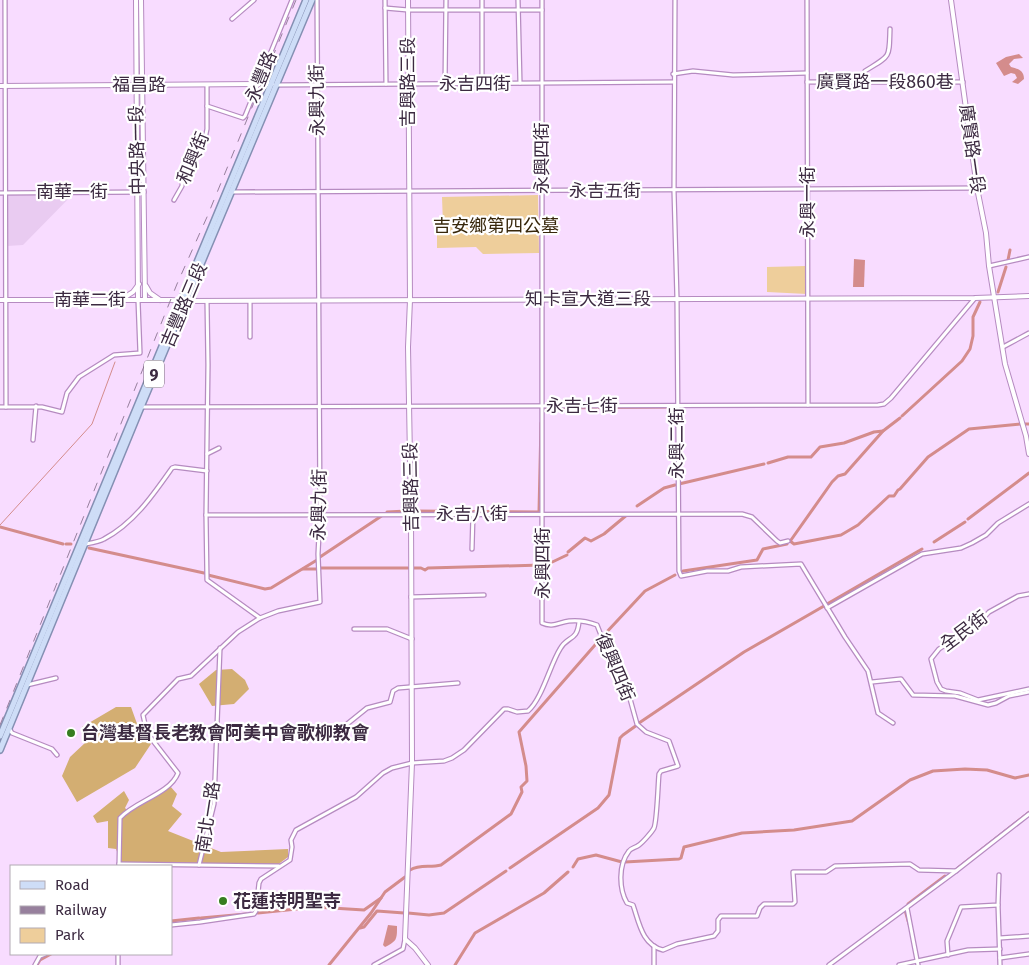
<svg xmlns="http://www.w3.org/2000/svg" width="1029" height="965" font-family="'Fira Sans','Noto Sans TC',sans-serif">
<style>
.built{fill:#e9cbf1}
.green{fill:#eece9b}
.forest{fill:#d3ae72}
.water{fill:#d48c8c}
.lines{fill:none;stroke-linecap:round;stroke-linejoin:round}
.stream{stroke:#d48c8c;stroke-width:1}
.canal{stroke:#d48c8c;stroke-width:3}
.minor-casing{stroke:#b68bc1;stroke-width:5.5}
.tertiary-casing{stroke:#b68bc1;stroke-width:6}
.primary-casing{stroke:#8590b3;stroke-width:8}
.minor{stroke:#fff;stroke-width:3}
.tertiary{stroke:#fff;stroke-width:4}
.primary{stroke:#ceddf7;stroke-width:5}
.rail{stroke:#97809d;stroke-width:1;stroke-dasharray:9 9;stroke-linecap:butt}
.poi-dot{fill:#377d21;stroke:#fff;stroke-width:2}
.labels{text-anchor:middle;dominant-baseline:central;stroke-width:4.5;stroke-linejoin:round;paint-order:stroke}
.shield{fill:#fff;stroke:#766a7a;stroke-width:1}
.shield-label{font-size:16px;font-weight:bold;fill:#3c2a41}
.street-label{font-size:18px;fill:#3c2a41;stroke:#fff}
.park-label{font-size:18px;fill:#37270b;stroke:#fff}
.poi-label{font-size:18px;font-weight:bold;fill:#3c2a41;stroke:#fff;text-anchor:start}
</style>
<rect width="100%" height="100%" fill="#f8dcff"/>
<polygon class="built" points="74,193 23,245 7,246 6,194"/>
<g class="green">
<polygon points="538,195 539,253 483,254 476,247 437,248 437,225 443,225 442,197"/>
<polygon points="807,266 807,294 767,292 767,267"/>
</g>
<g class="forest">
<polygon points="232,669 245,680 249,689 234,704 212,706 199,684 216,670"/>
<polygon points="116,707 131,707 140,732 151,744 135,768 77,802 62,776 70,757 86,742 82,727"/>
<polygon points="170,786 177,794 172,806 182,814 168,831 221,852 288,849 288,857 276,866 121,862 116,849 108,848 108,821 97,823 93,816 124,791 129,800 125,808 127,810"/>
</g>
<g class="water">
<path d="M1019 54 1023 58 1014 59 1009 64 1011 67C1018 69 1024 70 1024 79L1018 84 1012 82 1017 78 1015 74 1011 73 1004 76 996 63 1006 57Z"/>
<polygon points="854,259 865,260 864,287 853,287"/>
<path d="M388 925 397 926C397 939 397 941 385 947L383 945Z"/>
</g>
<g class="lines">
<g class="stream">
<polyline points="0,525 92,424 115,362"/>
<polyline points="956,868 1029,811"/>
</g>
<g class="canal">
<polyline points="1008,260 1010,250"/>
<polyline points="998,292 1006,267"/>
<polyline points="546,408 674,407"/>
<polyline points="902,416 962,361 970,349 973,336 973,317 980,302"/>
<polyline points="1025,424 1029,424"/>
<polyline points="768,463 788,457 811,457 820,447 844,443 874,432 883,431"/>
<polyline points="679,484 764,464"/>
<polyline points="637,506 664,488 675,485"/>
<polyline points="414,511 539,512 541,423"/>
<polyline points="387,512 407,511"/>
<polyline points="968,519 1029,473"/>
<polyline points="0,527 63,544"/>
<polyline points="791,540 832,482 838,476 845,474 883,431 900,418"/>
<polyline points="790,541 794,544 841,535 858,525 889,496 894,496 898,490 900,489 928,457 969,429 1020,424"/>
<polyline points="934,542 965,522"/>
<polyline points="66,544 71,544"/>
<polyline points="89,548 204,573"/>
<polyline points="568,552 585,538 591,541 604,534 628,514"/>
<polyline points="320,557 383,515"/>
<polyline points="546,565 567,555"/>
<polyline points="321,568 408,568"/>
<polyline points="413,568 421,568 425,570 428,568 542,565"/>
<polyline points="303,569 317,569"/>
<polyline points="683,571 757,560 763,549 787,544"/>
<polyline points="208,575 265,589 271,588 317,560"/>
<polyline points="827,604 922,549"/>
<polyline points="603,636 645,591 675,575"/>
<polyline points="639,723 744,652 824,606"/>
<polyline points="625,862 679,859 681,858 684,847 742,833 794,830 852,821 910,780 933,771 965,769 987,770 1015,778 1029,775"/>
<polyline points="573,867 578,859 596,855 622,862"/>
<polyline points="510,868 598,808 609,795 620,738 623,735 637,725"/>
<path d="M410 870C420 864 430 868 441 865L511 814 522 792 521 787 527 781 526 766 519 732 602 637"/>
<polyline points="908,904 945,876"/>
<polyline points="905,910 909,924"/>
<polyline points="258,913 316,907 364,910 381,898"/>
<polyline points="408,913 429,915 444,913 506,871"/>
<polyline points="201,918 246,914"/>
<polyline points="171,921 199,918"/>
<polyline points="360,928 364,927 377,911 404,913"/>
<polyline points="37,965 40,960 51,954"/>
<polyline points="329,965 371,913 385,892 405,877"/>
<polyline points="455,965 475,933 544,893 568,872"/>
</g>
<g class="minor-casing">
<g id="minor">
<polyline points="5,0 6,407"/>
<polyline points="385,0 386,84"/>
<polyline points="482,0 482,84"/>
<polyline points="518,0 520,83"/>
<path d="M542 0V623C553 628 559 622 569 621 578 620 589 622 597 625L619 681 623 688H627L637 724 646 732 669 741 678 766 661 771 659 774C658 784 657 821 654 828 652 832 642 843 639 845 635 848 631 848 629 851 618 865 619 889 627 903L633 905C639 922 642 945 663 950L677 944 714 936 718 931V920L721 916H757L760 908 764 904H793L795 902 793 872H826L835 866 910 864 919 870 956 871"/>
<polyline points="675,0 674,191 677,299 679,571 681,576 707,571 728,571 741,567 801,564 845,637 868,671 878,713 893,723"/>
<polyline points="807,0 808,405"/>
<polyline points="385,8 408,10 542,10"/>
<polyline points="232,19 254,0"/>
<polyline points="673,74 693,71 733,75 807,73"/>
<path d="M863 81 865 71C891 55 889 59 890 29"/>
<polyline points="807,82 963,82"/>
<polyline points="445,84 446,0"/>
<polyline points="276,85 673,82"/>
<polyline points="207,106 243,118 245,116 292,0"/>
<polyline points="232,192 977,188"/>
<polyline points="0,193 144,192"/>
<polyline points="174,200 182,186 183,175 189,162 205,139 207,129 207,85"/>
<polyline points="989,266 1029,257"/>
<polyline points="207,301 208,365 206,515 207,580 260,618"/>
<polyline points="250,337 250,301"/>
<polyline points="1003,347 1029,333"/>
<polyline points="0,407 42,407 62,412 67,393 79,377 114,355 140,353 138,300"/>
<polyline points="141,407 878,405 884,404 891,398 975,298"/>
<polyline points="33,440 36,406"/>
<polyline points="207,454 219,448"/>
<polyline points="206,515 742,514 752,517 777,541 780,543 788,541"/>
<path d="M85 544C91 543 99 542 104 539 134 523 153 495 172 468L175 467 207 471"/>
<polyline points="472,549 473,514"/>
<polyline points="1029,594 1018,596 989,612 978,624 939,649 931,659 937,682 941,689 946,691 960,693 978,700 1029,689"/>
<polyline points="411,597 484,595"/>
<polyline points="827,608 922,554 961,548 972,543 986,535 998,523 1029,504"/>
<polyline points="354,629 387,629 412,639"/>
<polyline points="872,682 901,679 913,695 955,696 988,705 996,703 1009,696 1029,692"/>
<polyline points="27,685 56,678"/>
<polyline points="9,728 12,733 52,749 57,755"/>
<polyline points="336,733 367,708 390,702 393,691 398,688 458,683"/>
<polyline points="119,864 279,866"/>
<polyline points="199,865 214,804 220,648"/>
<path d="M119 866 120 818C135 801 170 794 178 773L147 733 143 715 178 679 191 676 238 632 260 618 278 611 320 602 318 554 320 515 317 0"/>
<polyline points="998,905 1000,965"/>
<polyline points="907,908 918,965"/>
<path d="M171 925 200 922 254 914 256 911 259 883 261 879 290 860 292 847 291 840 296 830 356 797 383 773 392 768 412 763 444 761 452 758 464 750 504 709H508L517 712 528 711C542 699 550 665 560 649 568 635 577 642 579 622"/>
<polyline points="1000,938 1029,936"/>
<polyline points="948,955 947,941 961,907 998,905 999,875"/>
<polyline points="1000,958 1029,954"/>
<polyline points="35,965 40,956 45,954"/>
<polyline points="118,965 118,954"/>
<polyline points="374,965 403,949 405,939"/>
<polyline points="654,965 654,946"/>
<polyline points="829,965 956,871 1029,814"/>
<polyline points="899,965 968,950 1000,949"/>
</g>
</g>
<g class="tertiary-casing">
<g id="tertiary">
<polyline points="136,0 138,300"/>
<polyline points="141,0 145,300"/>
<polyline points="408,0 410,300 408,347 411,514 412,763 405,939 415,948 428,965"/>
<polyline points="951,0 977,188 986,233 989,266 1005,364 1026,436 1029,454"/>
<polyline points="0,86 272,84"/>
<polyline points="146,286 150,293 160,300"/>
<polyline points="122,299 133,292 139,284"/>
<polyline points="0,300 171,300 185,301 975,298 1029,296"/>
</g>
</g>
<g class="primary-casing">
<g id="primary">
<polyline points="0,736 306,0"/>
<polyline points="0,750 141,407 312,0"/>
</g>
</g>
<use href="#minor" class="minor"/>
<use href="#tertiary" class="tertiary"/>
<use href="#primary" class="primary"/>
<polyline class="rail" points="0,725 177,284 207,217 296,0"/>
</g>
<g class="poi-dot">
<circle cx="71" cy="733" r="5"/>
<circle cx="223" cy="901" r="5"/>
</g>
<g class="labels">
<rect class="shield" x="144" y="360.5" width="20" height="27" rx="4"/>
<g class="shield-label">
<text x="154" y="374">9</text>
</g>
<g class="street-label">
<text transform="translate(261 77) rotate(-68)">永豐路</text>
<text transform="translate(408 82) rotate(-90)">吉興路三段</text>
<text x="885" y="82">廣賢路一段860巷</text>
<text x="475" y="84">永吉四街</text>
<text x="139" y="85">福昌路</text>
<text transform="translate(317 100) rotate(-91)">永興九街</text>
<text transform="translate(972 149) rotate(82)">廣賢路一段</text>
<text transform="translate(137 150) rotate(-91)">中央路一段</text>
<text transform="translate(193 158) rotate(-67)">和興街</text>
<text transform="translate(542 158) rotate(-90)">永興四街</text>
<text x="605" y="191">永吉五街</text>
<text x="72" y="192">南華一街</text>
<text transform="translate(808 202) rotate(-90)">永興一街</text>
<text x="588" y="299">知卡宣大道三段</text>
<text x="90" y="300">南華二街</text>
<text transform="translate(184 305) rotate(-67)">吉豐路三段</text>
<text x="582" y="406">永吉七街</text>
<text transform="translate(677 443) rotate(-90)">永興二街</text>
<text transform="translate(411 487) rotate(-91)">吉興路三段</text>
<text transform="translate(319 505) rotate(-89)">永興九街</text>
<text x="472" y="514">永吉八街</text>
<text transform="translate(543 563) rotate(-90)">永興四街</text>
<text transform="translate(964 631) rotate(-37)">全民街</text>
<text transform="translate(615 667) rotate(67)">復興四街</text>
<text transform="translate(208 817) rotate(-81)">南北一路</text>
</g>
<g class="park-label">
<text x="496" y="226">吉安鄉第四公墓</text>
</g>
<g class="poi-label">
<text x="81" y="733">台灣基督長老教會阿美中會歌柳教會</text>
<text x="233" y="901">花蓮持明聖寺</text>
</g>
</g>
<rect x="10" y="865" width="162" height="90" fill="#ffffff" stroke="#b1aab3"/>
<rect x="20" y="881" width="25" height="8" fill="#ceddf7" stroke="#b1aab3"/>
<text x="55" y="890" font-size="15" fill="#3c2a41">Road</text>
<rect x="20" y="906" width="25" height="8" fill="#97809d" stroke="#b1aab3"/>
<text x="55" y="915" font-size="15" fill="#3c2a41">Railway</text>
<rect x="20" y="928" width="25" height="15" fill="#eece9b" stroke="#b1aab3"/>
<text x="55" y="940" font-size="15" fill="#3c2a41">Park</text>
</svg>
